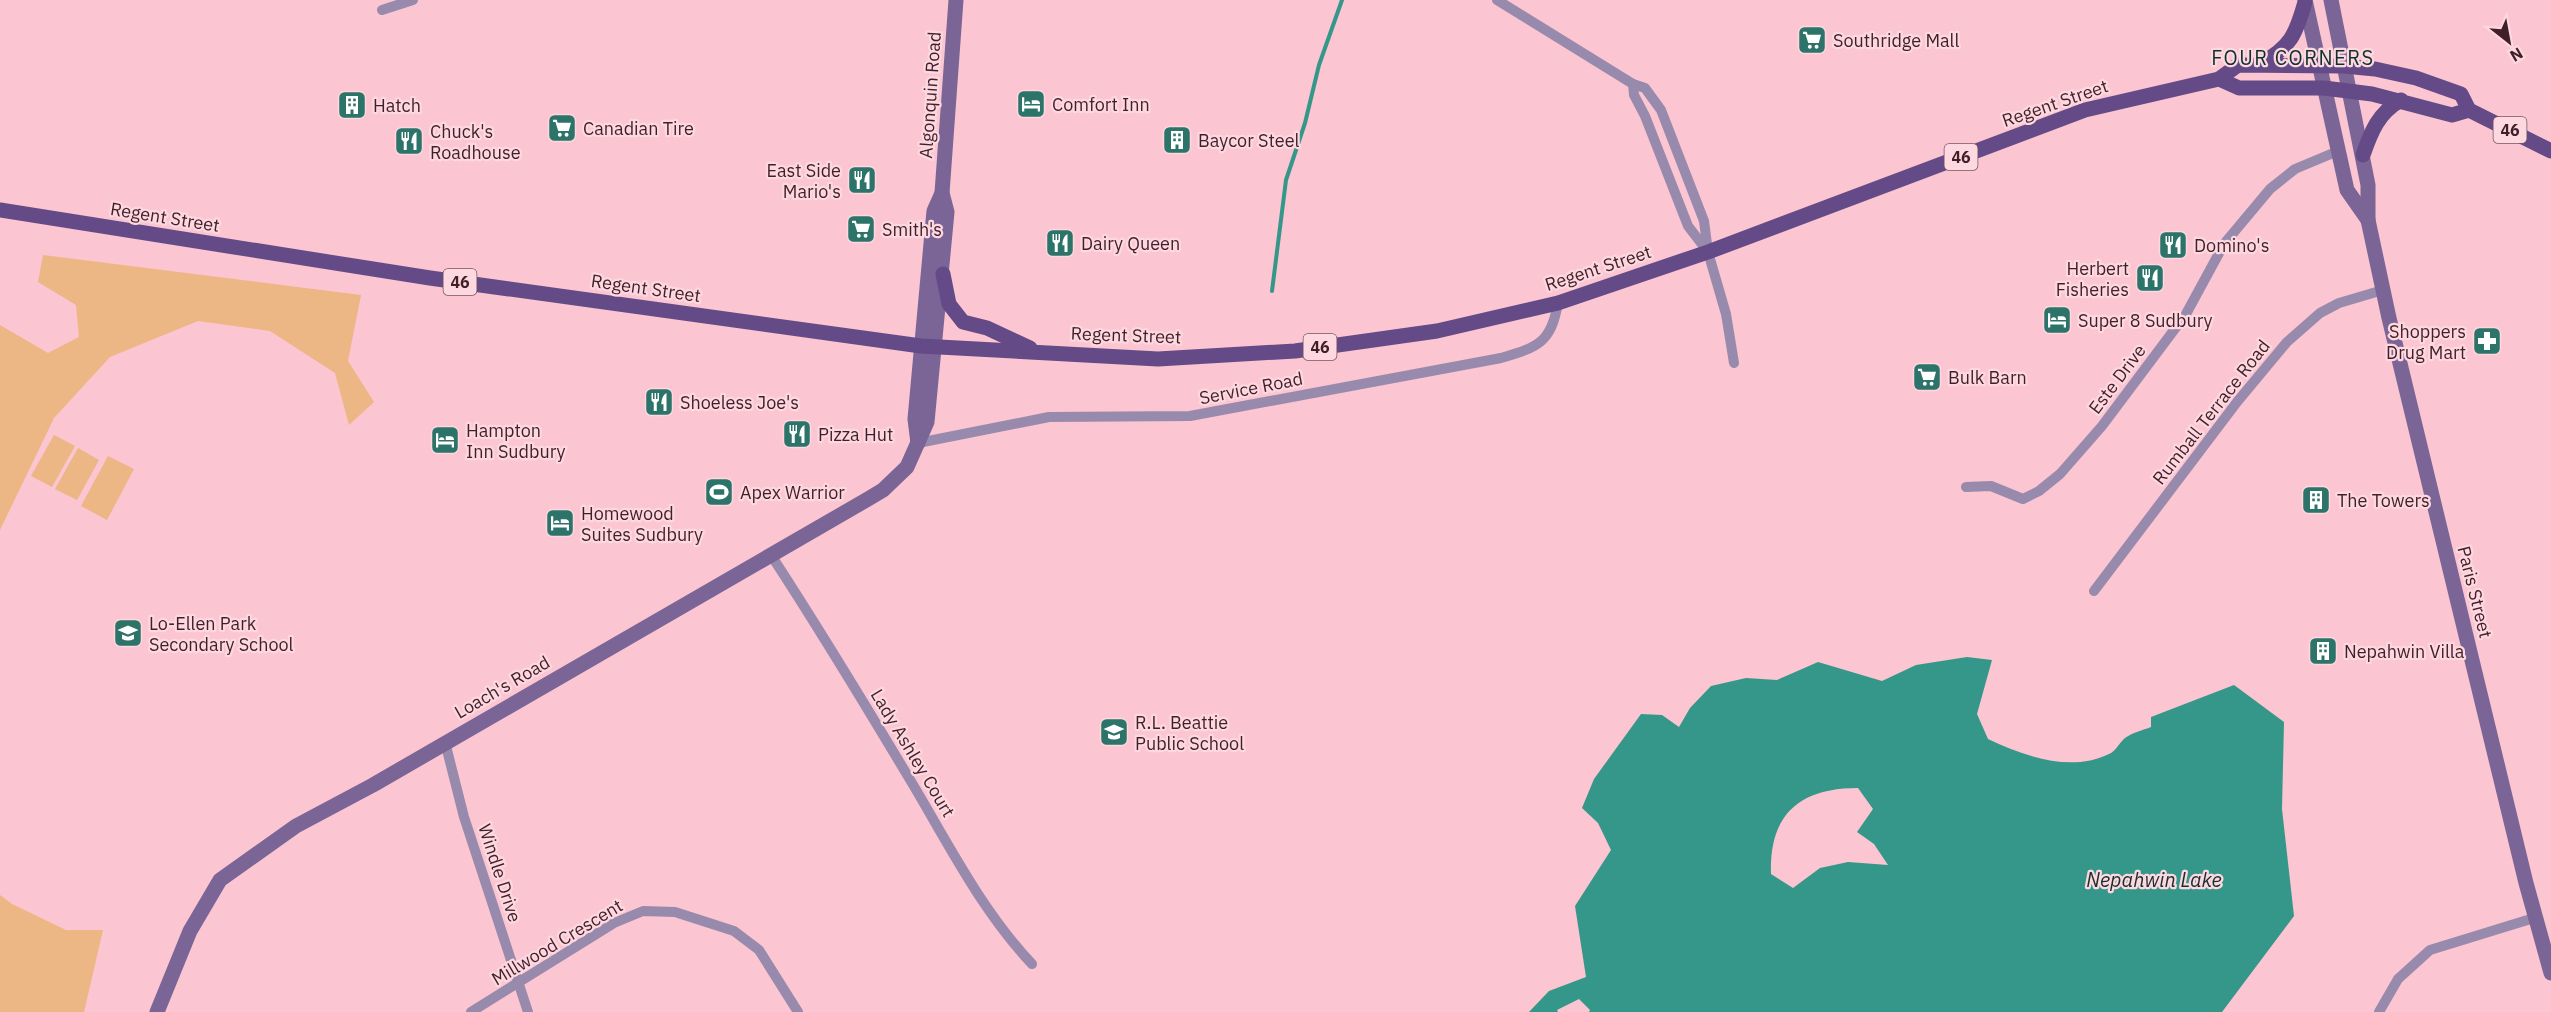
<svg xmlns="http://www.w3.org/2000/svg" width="2551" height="1012" font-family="'IBM Plex Sans',sans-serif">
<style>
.green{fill:#ecb685}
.water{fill:#34978a;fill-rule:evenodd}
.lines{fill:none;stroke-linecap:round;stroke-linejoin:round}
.stream{stroke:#34978a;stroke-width:4}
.street{stroke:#988aac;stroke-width:10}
.secondary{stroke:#7a6596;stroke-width:15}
.primary{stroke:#644a86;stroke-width:15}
.labels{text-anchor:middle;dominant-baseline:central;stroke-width:4.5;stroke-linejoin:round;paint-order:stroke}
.shield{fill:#fdd8e0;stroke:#79565f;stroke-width:1.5}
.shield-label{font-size:16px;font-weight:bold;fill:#411f28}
.poi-label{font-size:18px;fill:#411f28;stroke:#fdd8e0;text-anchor:start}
.street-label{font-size:18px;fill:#411f28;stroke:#fdd8e0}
.neighbourhood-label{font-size:20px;letter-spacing:1.5px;fill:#0f312c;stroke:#fdd8e0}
.water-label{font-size:20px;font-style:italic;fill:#192f2b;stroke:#fdd8e0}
</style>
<rect width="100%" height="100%" fill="#fbc5d1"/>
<g class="green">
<polygon points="43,255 361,295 348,361 374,402 349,425 335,373 270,331 198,321 110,357 54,418 0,530 0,325 48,353 79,337 76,305 38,282"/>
<polygon points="54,435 75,446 52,487 31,476"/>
<polygon points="78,448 99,460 77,500 55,489"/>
<polygon points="108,456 134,469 107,520 81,506"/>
<polygon points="0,895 12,904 66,930 103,930 84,1012 0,1012"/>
</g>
<path class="water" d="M1967 657 1992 660 1977 714 1988 739C2024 756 2070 773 2109 754 2116 751 2119 743 2125 738 2132 733 2143 730 2151 727V717L2234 685 2284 722 2282 809 2294 916 2222 1012H1589L1590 1010 1579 999 1557 1010 1558 1012H1529L1549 991 1586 977 1575 906 1611 850 1598 823 1582 808 1594 779 1641 714 1662 715 1679 727 1690 708 1711 686 1746 678 1777 680 1818 662 1882 681 1916 665ZM1858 788 1873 809 1857 832 1874 844 1888 865 1848 862 1820 868 1793 888 1771 874C1769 814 1800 788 1858 788Z"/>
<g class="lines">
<polyline class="stream" points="1272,291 1286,180 1305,123 1319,65 1342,0"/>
<g class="street">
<polyline points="1497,0 1633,84 1645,88 1661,110 1704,221 1708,252 1726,314 1734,363"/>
<polyline points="382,10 413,0"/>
<polyline points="1633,84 1634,95 1645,116 1688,226 1708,252"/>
<path d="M918 443 1049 417 1190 416 1501 358C1538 347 1551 343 1558 303"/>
<polyline points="1966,487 1991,486 2023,499 2039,491 2060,474 2102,426 2186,314 2224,244 2270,189 2295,169 2338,151"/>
<path d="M771 555C820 630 866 706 912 783 949 845 982 911 1032 964"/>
<polyline points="2094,591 2237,402 2287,342 2320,313 2339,303 2383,290"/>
<polyline points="445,742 464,817 528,1012"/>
<polyline points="471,1012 614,923 643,911 675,912 734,931 759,950 798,1012"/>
<polyline points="2379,1012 2398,979 2430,950 2534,918"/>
</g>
<g class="secondary">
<polyline points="2305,0 2347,190 2368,220"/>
<polyline points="2331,0 2368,185 2368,220 2389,318 2526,883 2551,973"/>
<polyline points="918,443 915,419 934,211 942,193 956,0"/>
<polyline points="157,1012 190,931 220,880 296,826 373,785 868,499 883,490 907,467 927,422 947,212 942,193"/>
</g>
<g class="primary">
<path d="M2260 64C2291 47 2296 34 2305 2"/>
<polyline points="2219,79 2239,88 2324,88 2372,94 2452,115 2469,110"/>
<path d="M2363 155C2371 132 2378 113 2401 100"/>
<polyline points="0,210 430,278 921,346 1158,359 1295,351 1437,331 1558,303 1708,252 2085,110 2219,79 2238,65 2344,66 2375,69 2416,78 2461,94 2469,110 2551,151"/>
<polyline points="943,274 949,304 963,322 987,328 1030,348"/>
</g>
</g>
<defs>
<g id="supermarket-square" transform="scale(1.5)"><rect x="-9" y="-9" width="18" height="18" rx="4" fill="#2c7369" stroke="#fdd8e0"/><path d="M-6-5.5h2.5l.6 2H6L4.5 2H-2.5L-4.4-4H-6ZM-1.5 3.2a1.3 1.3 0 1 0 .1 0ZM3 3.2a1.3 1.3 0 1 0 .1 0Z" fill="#fff"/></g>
<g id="hotel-square" transform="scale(1.5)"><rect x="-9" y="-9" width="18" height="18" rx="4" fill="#2c7369" stroke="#fdd8e0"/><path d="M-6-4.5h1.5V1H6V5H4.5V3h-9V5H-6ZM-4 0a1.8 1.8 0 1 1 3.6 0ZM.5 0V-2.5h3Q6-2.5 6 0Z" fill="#fff"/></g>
<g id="building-square" transform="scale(1.5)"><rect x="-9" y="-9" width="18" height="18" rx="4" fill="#2c7369" stroke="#fdd8e0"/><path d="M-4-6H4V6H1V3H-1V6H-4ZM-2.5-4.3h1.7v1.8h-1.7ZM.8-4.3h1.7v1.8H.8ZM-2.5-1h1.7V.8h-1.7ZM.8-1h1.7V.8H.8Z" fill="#fff"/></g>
<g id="restaurant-square" transform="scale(1.5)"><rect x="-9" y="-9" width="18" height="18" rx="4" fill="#2c7369" stroke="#fdd8e0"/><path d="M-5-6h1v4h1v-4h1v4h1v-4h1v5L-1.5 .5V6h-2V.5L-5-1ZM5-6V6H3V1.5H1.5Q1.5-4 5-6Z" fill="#fff"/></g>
<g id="pharmacy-square" transform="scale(1.5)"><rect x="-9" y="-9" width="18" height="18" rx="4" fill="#2c7369" stroke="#fdd8e0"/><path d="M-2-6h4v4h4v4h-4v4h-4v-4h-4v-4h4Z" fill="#fff"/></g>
<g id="stadium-square" transform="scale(1.5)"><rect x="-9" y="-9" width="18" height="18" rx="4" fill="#2c7369" stroke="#fdd8e0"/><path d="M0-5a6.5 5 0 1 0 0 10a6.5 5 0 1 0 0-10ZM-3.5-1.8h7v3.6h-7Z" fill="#fff"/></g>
<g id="school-square" transform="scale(1.5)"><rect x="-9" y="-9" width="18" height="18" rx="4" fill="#2c7369" stroke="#fdd8e0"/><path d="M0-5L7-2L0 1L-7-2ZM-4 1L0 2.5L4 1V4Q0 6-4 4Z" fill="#fff"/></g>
</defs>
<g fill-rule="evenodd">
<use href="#supermarket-square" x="1812" y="40"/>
<use href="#hotel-square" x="1031" y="104"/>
<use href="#building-square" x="352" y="105"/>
<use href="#supermarket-square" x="562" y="128"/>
<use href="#building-square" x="1177" y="140"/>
<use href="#restaurant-square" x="409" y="141"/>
<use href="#restaurant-square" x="862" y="180"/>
<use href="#supermarket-square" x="861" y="229"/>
<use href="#restaurant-square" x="1060" y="243"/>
<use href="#restaurant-square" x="2173" y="245"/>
<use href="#restaurant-square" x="2150" y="278"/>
<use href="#hotel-square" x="2057" y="320"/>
<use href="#pharmacy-square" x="2487" y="341"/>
<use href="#supermarket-square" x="1927" y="377"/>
<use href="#restaurant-square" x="659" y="402"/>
<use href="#restaurant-square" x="797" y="434"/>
<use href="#hotel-square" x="445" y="440"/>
<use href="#stadium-square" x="719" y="492"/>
<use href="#building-square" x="2316" y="500"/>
<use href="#hotel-square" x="560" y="523"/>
<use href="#school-square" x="128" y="633"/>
<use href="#building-square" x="2323" y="651"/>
<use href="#school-square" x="1114" y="732"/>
</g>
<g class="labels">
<g class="shield">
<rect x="2493.5" y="117" width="33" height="26" rx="4.5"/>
<rect x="1944.5" y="144" width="33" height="26" rx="4.5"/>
<rect x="443.5" y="269" width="33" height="26" rx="4.5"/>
<rect x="1303.5" y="334" width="33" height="26" rx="4.5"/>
</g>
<g class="shield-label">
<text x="2510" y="130">46</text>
<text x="1961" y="157">46</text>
<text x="460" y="282">46</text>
<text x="1320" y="347">46</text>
</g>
<g class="poi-label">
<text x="1833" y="40">Southridge Mall</text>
<text x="1052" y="104">Comfort Inn</text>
<text x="373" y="105">Hatch</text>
<text x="583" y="128">Canadian Tire</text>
<text x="430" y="131">Chuck's<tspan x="430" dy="21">Roadhouse</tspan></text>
<text x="1198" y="140">Baycor Steel</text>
<text x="841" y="170" text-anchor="end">East Side<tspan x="841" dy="21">Mario's</tspan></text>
<text x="882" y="229">Smith's</text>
<text x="1081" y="243">Dairy Queen</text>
<text x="2194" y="245">Domino's</text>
<text x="2129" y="268" text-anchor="end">Herbert<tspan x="2129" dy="21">Fisheries</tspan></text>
<text x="2078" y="320">Super 8 Sudbury</text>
<text x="2466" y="331" text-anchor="end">Shoppers<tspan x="2466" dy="21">Drug Mart</tspan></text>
<text x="1948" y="377">Bulk Barn</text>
<text x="680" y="402">Shoeless Joe's</text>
<text x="466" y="430">Hampton<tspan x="466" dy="21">Inn Sudbury</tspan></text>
<text x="818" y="434">Pizza Hut</text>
<text x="740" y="492">Apex Warrior</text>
<text x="2337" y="500">The Towers</text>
<text x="581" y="513">Homewood<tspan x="581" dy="21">Suites Sudbury</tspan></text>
<text x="149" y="623">Lo-Ellen Park<tspan x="149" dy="21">Secondary School</tspan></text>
<text x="2344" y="651">Nepahwin Villa</text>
<text x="1135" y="722">R.L. Beattie<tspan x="1135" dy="21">Public School</tspan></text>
</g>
<g class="street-label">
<text transform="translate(930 95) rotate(-86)">Algonquin Road</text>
<text transform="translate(2055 103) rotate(-19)">Regent Street</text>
<text transform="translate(165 217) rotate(9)">Regent Street</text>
<text transform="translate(1598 268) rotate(-18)">Regent Street</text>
<text transform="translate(646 288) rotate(8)">Regent Street</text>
<text transform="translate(1126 335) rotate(2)">Regent Street</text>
<text transform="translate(2117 379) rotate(-53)">Este Drive</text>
<text transform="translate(1251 388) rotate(-11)">Service Road</text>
<text transform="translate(2211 412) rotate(-52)">Rumball Terrace Road</text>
<text transform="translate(2475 592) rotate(76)">Paris Street</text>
<text transform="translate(502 687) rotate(-30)">Loach's Road</text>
<text transform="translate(913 753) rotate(59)">Lady Ashley Court</text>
<text transform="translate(500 873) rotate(72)">Windle Drive</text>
<text transform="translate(557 942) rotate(-31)">Millwood Crescent</text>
</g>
<g class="neighbourhood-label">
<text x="2293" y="57">FOUR CORNERS</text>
</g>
<g class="water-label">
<text x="2154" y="879">Nepahwin Lake</text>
</g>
</g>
<g transform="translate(2509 42) rotate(149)" stroke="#fdd8e0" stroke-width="4.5" paint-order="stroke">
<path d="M0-4.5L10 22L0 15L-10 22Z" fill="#411f28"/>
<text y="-9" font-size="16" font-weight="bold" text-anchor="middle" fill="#411f28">N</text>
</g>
</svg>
